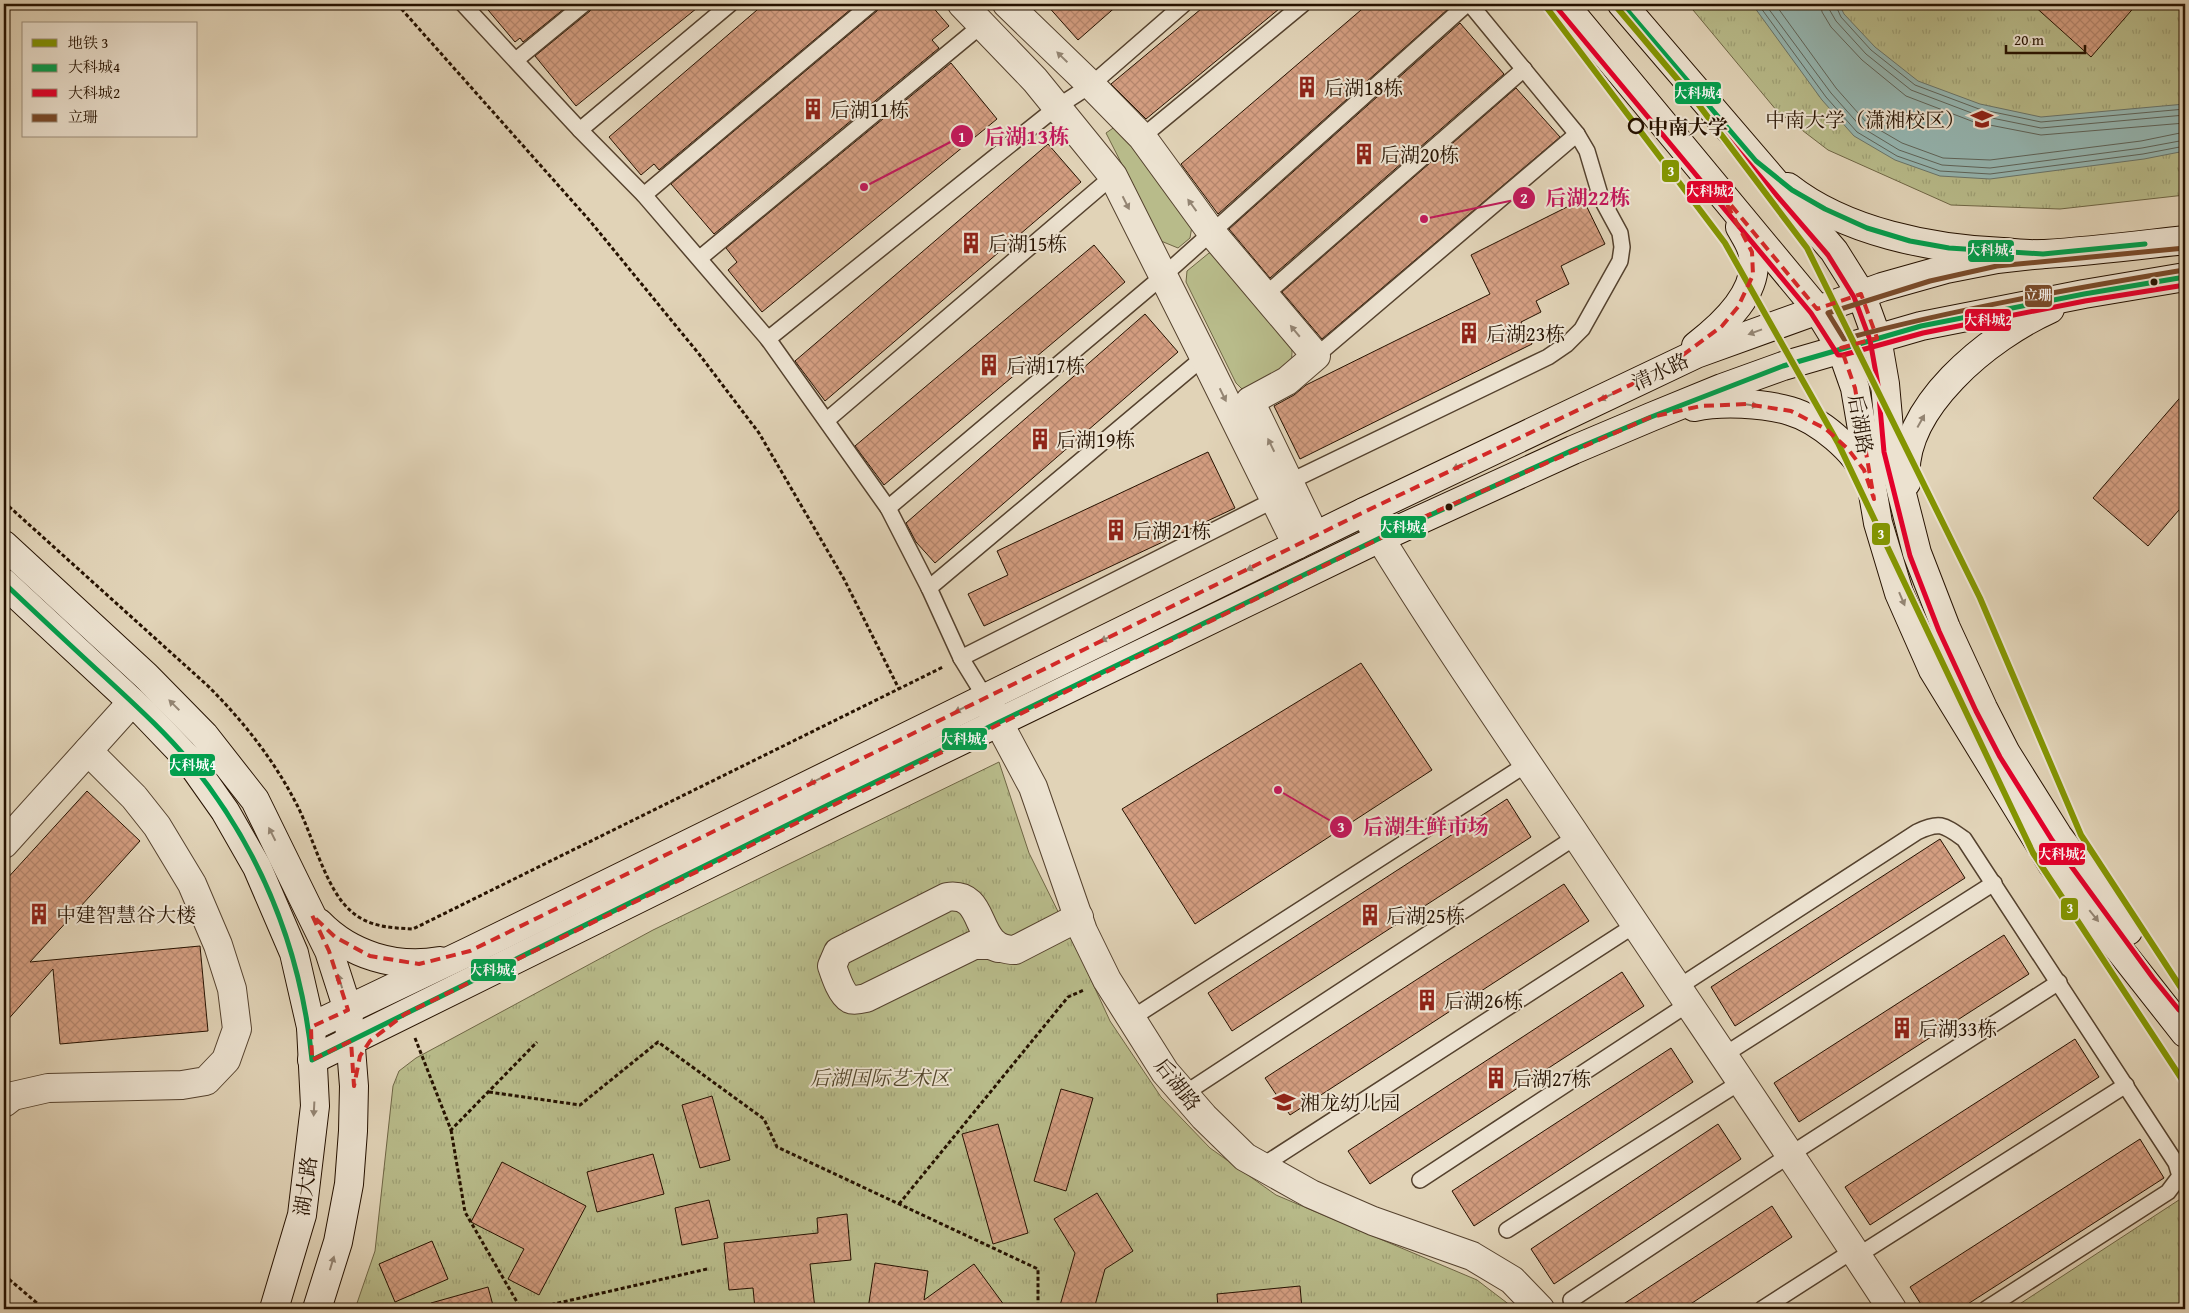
<svg xmlns="http://www.w3.org/2000/svg" width="2189" height="1313" font-family="'Gentium Book Plus','Noto Serif SC',serif">
<style>
.grass{fill:#b8bb8a;stroke:#6f6645}
.park{fill:url(#park-tufts);stroke:#6f6645}
.water{fill:#95b7b3;stroke:#69756b}
.lines{fill:none;stroke-linecap:round;stroke-linejoin:round}
.shore{stroke:#5e645a;stroke-width:1}
.building{fill:url(#building-cross-hatch);stroke:#261200}
.service-casing{stroke:#55422e;stroke-width:18}
.minor-casing{stroke:#55422e;stroke-width:30}
.secondary-casing{stroke:#261200;stroke-width:30}
.path{stroke:#261200;stroke-width:3;stroke-dasharray:4 2.5;stroke-linecap:butt}
.service{stroke:#ece2d0;stroke-width:15}
.minor{stroke:#ece2d0;stroke-width:28}
.secondary{stroke:#ece2d0;stroke-width:28}
.bus-1-casing{stroke:#ece2d0;stroke-width:9}
.bus-2-casing{stroke:#ece2d0;stroke-width:9}
.bus-3-casing{stroke:#ece2d0;stroke-width:9}
.bus-1{stroke:#029f4d;stroke-width:5}
.bus-2{stroke:#e4002b;stroke-width:5}
.bus-3{stroke:#7a4b2a;stroke-width:5}
.metro-1-casing{stroke:#ece2d0;stroke-width:10}
.metro-1{stroke:#839502;stroke-width:6}
.oneway{fill:#938472}
.marked{fill:none;stroke:#d62828;stroke-width:4;stroke-dasharray:10 6;stroke-linejoin:round}
.stop-dot{fill:#ece2d0;stroke:#261200;stroke-width:2.5}
.bus-dot{fill:#261200;stroke:#ece2d0;stroke-width:2}
.labels{text-anchor:middle;dominant-baseline:central;stroke-width:4;stroke-linejoin:round;paint-order:stroke}
.poi-label{font-size:20px;fill:#261200;stroke:#ece2d0;text-anchor:start}
.stop-label{font-size:20px;font-weight:bold;fill:#261200;stroke:#ece2d0;text-anchor:start}
.street-label{font-size:20px;fill:#261200;stroke:#ece2d0}
.park-label{font-size:20px;font-style:italic;fill:#524529;stroke:#ece2d0}
.leader{fill:none;stroke:#c2185b;stroke-width:2}
.callout-dot{fill:#c2185b;stroke:#ece2d0;stroke-width:2}
.mark-label{font-size:15px;text-anchor:middle;font-weight:bold;fill:#fff}
.callout-label{font-size:21px;text-anchor:middle;font-weight:bold;fill:#c2185b;stroke:#ece2d0;stroke-width:4;stroke-linejoin:round;paint-order:stroke}
.line-badge{stroke:#ece2d0;stroke-width:2}
.badge-label{font-size:14px;text-anchor:middle;font-weight:bold;fill:#fff}
</style>
<defs>
<pattern id="park-tufts" width="24" height="20" patternUnits="userSpaceOnUse" patternTransform="scale(1.25)"><rect width="24" height="20" fill="#b8bb8a"/><path d="M3 7l-1-3M5 7V3M7 7l1-3M15 17l-1-3M17 17v-4M19 17l1-3" fill="none" stroke="#9ea075"/></pattern>
<pattern id="building-cross-hatch" width="8" height="8" patternUnits="userSpaceOnUse" patternTransform="scale(1.25)"><rect width="8" height="8" fill="#d39d80"/><path d="M0 0l8 8M0 8l8-8" fill="none" stroke="#b5866d"/></pattern>
</defs>
<rect width="100%" height="100%" fill="#e1d3b7"/>
<filter id="stains"><feTurbulence type="fractalNoise" baseFrequency=".004" numOctaves="4"/><feColorMatrix values="0 0 0 0 .2 0 0 0 0 .09 0 0 0 0 .02 0 0 0 .5 -.17"/></filter>
<radialGradient id="worn" r=".72"><stop offset=".6" stop-color="#630" stop-opacity="0"/><stop offset="1" stop-color="#630" stop-opacity=".3"/></radialGradient>
<g class="grass">
<polygon points="1119,124 1192,226 1190,238 1178,248 1161,241 1106,133"/>
<path d="M1216 252 1291 342C1292 349 1293 356 1290 362 1284 374 1254 388 1242 389L1236 383 1186 282 1187 271 1209 253Z"/>
</g>
<g class="park">
<polygon points="1688,4 2185,4 2185,195 2060,209 1951,205 1828,150 1777,111"/>
<polygon points="999,762 1029,853 1081,958 1110,1021 1161,1097 1210,1148 1276,1195 1477,1280 1515,1309 355,1309 375,1251 393,1086 399,1071 416,1058 653,930"/>
<polygon points="2185,1196 2185,1309 2012,1309"/>
</g>
<polygon class="water" points="1752,4 1839,4 1844,14 1875,47 1918,81 1980,104 2041,117 2185,104 2185,151 2144,159 1990,179 1940,176 1895,160 1854,136 1822,100"/>
<g class="lines">
<g class="shore">
<polyline points="1758,4 1826,97 1857,132 1897,156 1940,171 1990,174 2143,154 2185,146"/>
<polyline points="1765,4 1831,93 1861,127 1899,150 1942,165 1990,168 2142,148 2185,140"/>
<polyline points="1775,4 1836,88 1866,122 1902,143 1943,158 1990,160 2141,141 2185,132"/>
<polyline points="1821,4 1822,12 1831,27 1862,60 1906,96 1974,122 2041,135 2185,123"/>
<polyline points="1828,4 1829,9 1836,21 1866,54 1911,90 1977,115 2041,128 2185,115"/>
<polyline points="1835,4 1841,17 1871,50 1915,85 1979,109 2041,122 2185,109"/>
</g>
</g>
<g class="building">
<polygon points="483,4 570,4 523,42 520,38 515,42"/>
<polygon points="593,4 702,4 576,106 535,56 590,11"/>
<polygon points="764,4 857,4 659,170 654,164 641,175 609,137"/>
<polygon points="880,4 930,4 949,26 932,40 939,48 714,234 671,184 877,11"/>
<polygon points="1046,4 1119,4 1078,40"/>
<polygon points="1207,4 1285,4 1146,119 1111,84"/>
<polygon points="1368,4 1443,4 1448,9 1218,214 1181,164"/>
<polygon points="2032,4 2137,4 2091,57"/>
<polygon points="1460,23 1504,74 1270,278 1229,229"/>
<polygon points="951,63 997,119 762,312 728,270 737,262 726,248"/>
<polygon points="1516,88 1560,137 1322,339 1282,292"/>
<polygon points="1048,144 1081,182 825,401 795,361"/>
<polygon points="1583,199 1605,244 1561,266 1569,284 1536,301 1541,312 1521,322 1532,344 1300,459 1274,406 1294,395 1306,385 1490,294 1471,255"/>
<polygon points="1094,245 1125,282 884,485 855,446"/>
<polygon points="1145,314 1178,352 935,563 916,542 906,523"/>
<polygon points="2185,392 2185,503 2148,546 2093,498"/>
<polygon points="1208,452 1235,508 984,626 968,594 1008,575 997,551"/>
<polygon points="1361,663 1432,770 1195,924 1122,809"/>
<polygon points="87,791 140,841 30,962 200,946 208,1031 60,1044 53,969 4,1024 4,882"/>
<polygon points="1507,799 1531,837 1232,1031 1208,993"/>
<polygon points="1940,839 1965,878 1735,1026 1711,987"/>
<polygon points="1564,884 1589,921 1290,1115 1265,1078"/>
<polygon points="2004,935 2029,974 1799,1122 1774,1083"/>
<polygon points="1622,972 1644,1006 1370,1184 1348,1151"/>
<polygon points="2075,1039 2099,1077 1870,1225 1845,1187"/>
<polygon points="1671,1048 1693,1082 1474,1226 1452,1191"/>
<polygon points="1061,1089 1093,1098 1066,1191 1034,1181"/>
<polygon points="712,1096 730,1160 700,1168 682,1105"/>
<polygon points="998,1124 1028,1233 993,1244 962,1134"/>
<polygon points="1718,1124 1741,1159 1554,1284 1531,1249"/>
<polygon points="2140,1139 2164,1178 1960,1309 1924,1309 1910,1287"/>
<polygon points="653,1154 664,1194 597,1212 587,1172"/>
<polygon points="502,1162 586,1206 539,1295 508,1279 524,1249 471,1222"/>
<polygon points="1097,1193 1133,1251 1105,1269 1094,1309 1059,1309 1075,1253 1054,1219"/>
<polygon points="709,1200 718,1238 682,1245 675,1208"/>
<polygon points="1772,1206 1792,1237 1683,1309 1616,1309"/>
<polygon points="847,1214 851,1260 810,1264 815,1309 755,1309 753,1288 729,1290 724,1243 818,1233 817,1218"/>
<polygon points="432,1241 448,1279 395,1302 379,1264"/>
<polygon points="875,1263 928,1271 924,1300 974,1264 1007,1309 868,1309"/>
<polygon points="1300,1286 1302,1309 1218,1309 1217,1294"/>
<polygon points="488,1287 494,1309 432,1309 431,1303"/>
</g>
<g class="lines">
<g class="service-casing">
<g id="service">
<polyline points="463,4 580,130 644,195 768,339 888,508 929,588 961,658 985,697"/>
<polyline points="516,60 584,4"/>
<polyline points="580,130 730,4"/>
<polyline points="1142,137 1303,4"/>
<polyline points="644,195 871,4"/>
<polyline points="700,258 983,24"/>
<polyline points="1265,295 1524,69"/>
<polyline points="768,339 1057,107 1091,85 1184,4"/>
<polyline points="1316,356 1577,134"/>
<polyline points="827,420 1113,176"/>
<polyline points="888,508 1163,276 1467,4"/>
<polyline points="929,588 1204,357"/>
<polyline points="961,658 1274,500 1289,482 1548,357 1567,344 1582,329 1620,261 1622,247 1620,233 1601,198 1587,151 1577,134 1470,4"/>
<path d="M1677 988 1917 832C1940 821 1944 825 1964 839L2176 1163 2180 1176 2168 1192 1986 1309"/>
<polyline points="1132,1018 1527,764"/>
<polyline points="1724,1055 1994,883"/>
<polyline points="1184,1094 1577,836"/>
<polyline points="1262,1166 1635,925"/>
<polyline points="1420,1180 1688,1004"/>
<polyline points="1507,1230 1742,1081"/>
<polyline points="1857,1256 2126,1085"/>
<polyline points="1571,1300 1791,1154 2059,982"/>
<polyline points="1762,1309 1854,1250"/>
</g>
</g>
<g class="minor-casing">
<g id="minor">
<polyline points="962,4 1035,80 1113,176 1204,357 1297,545"/>
<polyline points="1007,4 1091,85 1142,137 1212,233 1316,356 1287,381 1250,401 1315,536"/>
<path d="M1364 512C1431 623 1505 730 1577 837 1682 995 1789 1151 1892 1309"/>
<polyline points="988,703 1033,787 1083,931 1107,980 1165,1072 1204,1117 1245,1157 1311,1194 1373,1221 1472,1256 1512,1280 1540,1309"/>
<polyline points="4,844 132,702"/>
<path d="M998 948 990 945H974L866 998C862 999 854 1001 850 999 841 994 835 975 832 966L838 952 947 897C990 891 971 950 1015 950L1079 917"/>
<polyline points="4,1103 13,1096 48,1088 182,1085 206,1081 226,1060 237,1029 232,989 218,945 192,884 157,826 134,797 88,751"/>
</g>
</g>
<g class="secondary-casing">
<g id="secondary">
<polyline points="1564,4 1817,309 1841,348 1855,388 1878,523 1899,593 1933,670 2052,864 2185,1033"/>
<polyline points="1622,4 1834,251 1861,294 1877,338 1885,384 1891,451 1917,553 1946,628 1983,708 2006,753 2058,836 2128,931"/>
<path d="M1788 187C1845 232 1932 249 2003 252 2017 253 2031 255 2045 254 2092 251 2139 245 2185 240"/>
<path d="M1696 346C1722 326 1763 290 1752 251 1750 243 1744 234 1740 227"/>
<path d="M1694 407C1721 401 1763 403 1790 411 1818 419 1857 451 1867 478"/>
<path d="M1906 483C1898 408 1990 336 2050 309"/>
<polyline points="4,545 146,676 204,735 255,800 329,951 348,1010 354,1086 353,1131 349,1184 338,1242 317,1309"/>
<polyline points="4,583 144,713 189,760 225,811 257,867 294,953 311,1027 315,1106 302,1215 274,1309"/>
<path d="M319 923C350 955 396 969 440 961"/>
<polyline points="311,1027 470,951 1364,512 1696,354 1882,287 1946,269 1997,259 2043,254"/>
<polyline points="312,1060 836,801 1380,538 1573,450 1651,417 1722,388 1783,366 1921,326 2084,294 2185,277"/>
</g>
</g>
<g class="path">
<polyline points="397,4 590,221 699,354 759,433 844,579 899,689"/>
<polyline points="4,9 9,4"/>
<path d="M4 502 208 686C244 722 274 760 297 805 313 836 326 891 352 912 369 927 392 928 413 929L943 667"/>
<polyline points="415,1038 451,1130 537,1042"/>
<polyline points="489,1092 580,1105 658,1042 764,1119 777,1147 1038,1269 1038,1309"/>
<polyline points="451,1130 465,1212 521,1309"/>
<polyline points="899,1204 1068,997 1084,990"/>
<polyline points="4,1275 44,1309"/>
<polyline points="532,1309 707,1269"/>
</g>
<use href="#service" class="service"/>
<use href="#minor" class="minor"/>
<use href="#secondary" class="secondary"/>
<g class="bus-1-casing">
<g id="bus-1">
<polyline points="1622,4 1756,161 1792,190 1825,209 1867,228 1910,241 1949,248 2043,254 2145,244"/>
<path d="M4 583C38 615 72 647 106 678 135 705 164 731 189 761 260 848 301 949 312 1060L836 801 1380 538 1573 450 1651 417 1783 366 1921 326 2084 294 2185 277"/>
</g>
</g>
<g class="bus-2-casing">
<g id="bus-2">
<polyline points="1558,9 1811,313 1838,355 1843,355 1923,333 2085,301 2185,285"/>
<polyline points="1616,9 1828,255 1854,297 1870,340 1878,385 1884,452 1910,556 1939,631 1976,711 2000,757 2052,840 2153,978 2179,1010"/>
</g>
</g>
<g class="bus-3-casing">
<path id="bus-3" d="M2184 270C2070 289 1956 309 1844 339L1828 313 1930 281 1997 266 2185 248"/>
</g>
<use href="#bus-1" class="bus-1"/>
<use href="#bus-2" class="bus-2"/>
<use href="#bus-3" class="bus-3"/>
<g class="metro-1-casing">
<g id="metro-1">
<polyline points="1544,4 1725,243 1838,443 2033,853 2185,1084"/>
<polyline points="1614,4 1695,100 1807,248 1980,598 2081,835 2185,994"/>
</g>
</g>
<use href="#metro-1" class="metro-1"/>
</g>
<defs><path id="oneway-solid" d="M-6-.8H1V-3.2L6.5 0L1 3.2V.8H-6Z" transform="scale(1.25)"/></defs>
<g class="oneway">
<use href="#oneway-solid" transform="translate(1062 57) rotate(-136)"/>
<use href="#oneway-solid" transform="translate(1126 203) rotate(63)"/>
<use href="#oneway-solid" transform="translate(1192 205) rotate(-126)"/>
<use href="#oneway-solid" transform="translate(1295 331) rotate(-130)"/>
<use href="#oneway-solid" transform="translate(1755 332) rotate(160)"/>
<use href="#oneway-solid" transform="translate(1223 395) rotate(64)"/>
<use href="#oneway-solid" transform="translate(1606 397) rotate(155)"/>
<use href="#oneway-solid" transform="translate(1751 405) rotate(7)"/>
<use href="#oneway-solid" transform="translate(1921 421) rotate(-61)"/>
<use href="#oneway-solid" transform="translate(1271 445) rotate(-116)"/>
<use href="#oneway-solid" transform="translate(1459 466) rotate(155)"/>
<use href="#oneway-solid" transform="translate(1253 567) rotate(154)"/>
<use href="#oneway-solid" transform="translate(1902 599) rotate(67)"/>
<use href="#oneway-solid" transform="translate(1107 638) rotate(154)"/>
<use href="#oneway-solid" transform="translate(174 705) rotate(-135)"/>
<use href="#oneway-solid" transform="translate(961 709) rotate(154)"/>
<use href="#oneway-solid" transform="translate(815 781) rotate(154)"/>
<use href="#oneway-solid" transform="translate(272 834) rotate(-117)"/>
<use href="#oneway-solid" transform="translate(2094 916) rotate(51)"/>
<use href="#oneway-solid" transform="translate(340 981) rotate(-107)"/>
<use href="#oneway-solid" transform="translate(314 1109) rotate(93)"/>
<use href="#oneway-solid" transform="translate(332 1263) rotate(-73)"/>
</g>
<path class="marked" d="M1721 193 1817 309 1861 294 1877 338 1841 348 1855 388 1874 499 1864 470 1848 449 1826 429 1791 411 1746 404 1701 406 1651 417 1426 516 405 1014 370 1041 360 1056 354 1086 351 1041 312 1060 311 1027 348 1010 329 951 312 915 335 937 370 956 419 964 470 951 1364 512 1664 369 1722 326 1738 307 1753 275 1752 252Z"/>
<defs>
<g id="building-bare" transform="scale(1.725)"><path d="M-4-6H4V6H1V3H-1V6H-4ZM-2.5-4.3h1.7v1.8h-1.7ZM.8-4.3h1.7v1.8H.8ZM-2.5-1h1.7V.8h-1.7ZM.8-1h1.7V.8H.8Z" fill="#8f2418" stroke="#ece2d0" stroke-width="2.5" paint-order="stroke"/></g>
<g id="university-bare" transform="scale(1.725)"><path d="M0-5L7-2L0 1L-7-2ZM-4 1L0 2.5L4 1V4Q0 6-4 4Z" fill="#8f2418" stroke="#ece2d0" stroke-width="2.5" paint-order="stroke"/></g>
<g id="school-bare" transform="scale(1.725)"><path d="M0-5L7-2L0 1L-7-2ZM-4 1L0 2.5L4 1V4Q0 6-4 4Z" fill="#8f2418" stroke="#ece2d0" stroke-width="2.5" paint-order="stroke"/></g>
</defs>
<g fill-rule="evenodd">
<use href="#building-bare" x="1307" y="87"/>
<use href="#building-bare" x="813" y="109"/>
<use href="#university-bare" x="1982" y="119"/>
<use href="#building-bare" x="1364" y="154"/>
<use href="#building-bare" x="971" y="243"/>
<use href="#building-bare" x="1469" y="333"/>
<use href="#building-bare" x="989" y="365"/>
<use href="#building-bare" x="1040" y="439"/>
<use href="#building-bare" x="1116" y="530"/>
<use href="#building-bare" x="39" y="914"/>
<use href="#building-bare" x="1370" y="915"/>
<use href="#building-bare" x="1427" y="1000"/>
<use href="#building-bare" x="1902" y="1028"/>
<use href="#building-bare" x="1496" y="1078"/>
<use href="#school-bare" x="1284" y="1102"/>
</g>
<circle class="stop-dot" cx="1636" cy="126" r="7"/>
<g class="bus-dot">
<circle cx="2154" cy="282" r="4.5"/>
<circle cx="1449" cy="507" r="4.5"/>
</g>
<g class="labels">
<g class="poi-label">
<text x="1324" y="87">后湖18栋</text>
<text x="830" y="109">后湖11栋</text>
<text x="1965" y="119" text-anchor="end">中南大学（潇湘校区）</text>
<text x="1380" y="154">后湖20栋</text>
<text x="988" y="243">后湖15栋</text>
<text x="1486" y="333">后湖23栋</text>
<text x="1006" y="365">后湖17栋</text>
<text x="1056" y="439">后湖19栋</text>
<text x="1132" y="530">后湖21栋</text>
<text x="56" y="914">中建智慧谷大楼</text>
<text x="1386" y="915">后湖25栋</text>
<text x="1444" y="1000">后湖26栋</text>
<text x="1918" y="1028">后湖33栋</text>
<text x="1512" y="1078">后湖27栋</text>
<text x="1300" y="1102">湘龙幼儿园</text>
</g>
<g class="stop-label">
<text x="1648" y="126">中南大学</text>
</g>
<g class="street-label">
<text transform="translate(1660 371) rotate(-25)">清水路</text>
<text transform="translate(1861 424) rotate(80)">后湖路</text>
<text transform="translate(1178 1084) rotate(52)">后湖路</text>
<text transform="translate(305 1186) rotate(-82)">湖大路</text>
</g>
<g class="park-label">
<text x="880" y="1077">后湖国际艺术区</text>
</g>
</g>
<path class="leader" d="M864 187L962 136M1424 219L1524 198M1278 790L1341 827"/>
<g class="callout-dot">
<circle cx="864" cy="187" r="5"/>
<circle cx="1424" cy="219" r="5"/>
<circle cx="1278" cy="790" r="5"/>
<circle cx="962" cy="136" r="12"/>
<circle cx="1524" cy="198" r="12"/>
<circle cx="1341" cy="827" r="12"/>
</g>
<g class="mark-label">
<text x="962" y="142">1</text>
<text x="1524" y="203">2</text>
<text x="1341" y="832">3</text>
</g>
<g class="callout-label">
<text x="1027" y="144">后湖13栋</text>
<text x="1588" y="205">后湖22栋</text>
<text x="1426" y="834">后湖生鲜市场</text>
</g>
<g class="line-badge">
<rect x="1674" y="81" width="48" height="24" rx="5" fill="#029f4d"/>
<rect x="1661" y="159" width="19" height="24" rx="5" fill="#839502"/>
<rect x="1686" y="180" width="48" height="24" rx="5" fill="#e4002b"/>
<rect x="1967" y="239" width="48" height="24" rx="5" fill="#029f4d"/>
<rect x="2024" y="284" width="29" height="24" rx="5" fill="#7a4b2a"/>
<rect x="1964" y="308" width="48" height="24" rx="5" fill="#e4002b"/>
<rect x="1380" y="515" width="47" height="24" rx="5" fill="#029f4d"/>
<rect x="1871" y="522" width="20" height="24" rx="5" fill="#839502"/>
<rect x="941" y="727" width="47" height="24" rx="5" fill="#029f4d"/>
<rect x="169" y="753" width="47" height="24" rx="5" fill="#029f4d"/>
<rect x="2038" y="842" width="48" height="24" rx="5" fill="#e4002b"/>
<rect x="2060" y="897" width="19" height="24" rx="5" fill="#839502"/>
<rect x="470" y="958" width="47" height="24" rx="5" fill="#029f4d"/>
</g>
<g class="badge-label">
<text x="1698" y="98">大科城4</text>
<text x="1671" y="176">3</text>
<text x="1710" y="196">大科城2</text>
<text x="1991" y="255">大科城4</text>
<text x="2038" y="300">立珊</text>
<text x="1988" y="325">大科城2</text>
<text x="1403" y="532">大科城4</text>
<text x="1881" y="539">3</text>
<text x="964" y="744">大科城4</text>
<text x="192" y="770">大科城4</text>
<text x="2062" y="859">大科城2</text>
<text x="2070" y="913">3</text>
<text x="493" y="975">大科城4</text>
</g>
<rect width="2189" height="1313" fill="none" stroke="#e1d3b7" stroke-width="20"/>
<rect x="5" y="5" width="2179" height="1303" fill="none" stroke="#261200" stroke-width="2.5"/>
<rect x="10" y="10" width="2169" height="1293" fill="none" stroke="#261200"/>
<rect x="22" y="22" width="175" height="115" fill="#ece2d0" stroke="#9d8f7d"/>
<rect x="32" y="39" width="25" height="8" fill="#839502" stroke="#9d8f7d"/>
<text x="68" y="48" font-size="15" fill="#261200">地铁 3</text>
<rect x="32" y="64" width="25" height="8" fill="#029f4d" stroke="#9d8f7d"/>
<text x="68" y="72" font-size="15" fill="#261200">大科城4</text>
<rect x="32" y="89" width="25" height="8" fill="#e4002b" stroke="#9d8f7d"/>
<text x="68" y="98" font-size="15" fill="#261200">大科城2</text>
<rect x="32" y="114" width="25" height="8" fill="#7a4b2a" stroke="#9d8f7d"/>
<text x="68" y="122" font-size="15" fill="#261200">立珊</text>
<path d="M2006 45v8h79v-8" fill="none" stroke="#261200" stroke-width="2.5"/>
<text x="2014" y="45" font-size="15" fill="#261200" stroke="#ece2d0" stroke-width="4" paint-order="stroke">20 m</text>
<rect width="100%" height="100%" filter="url(#stains)"/>
<rect width="100%" height="100%" fill="url(#worn)"/>
</svg>
